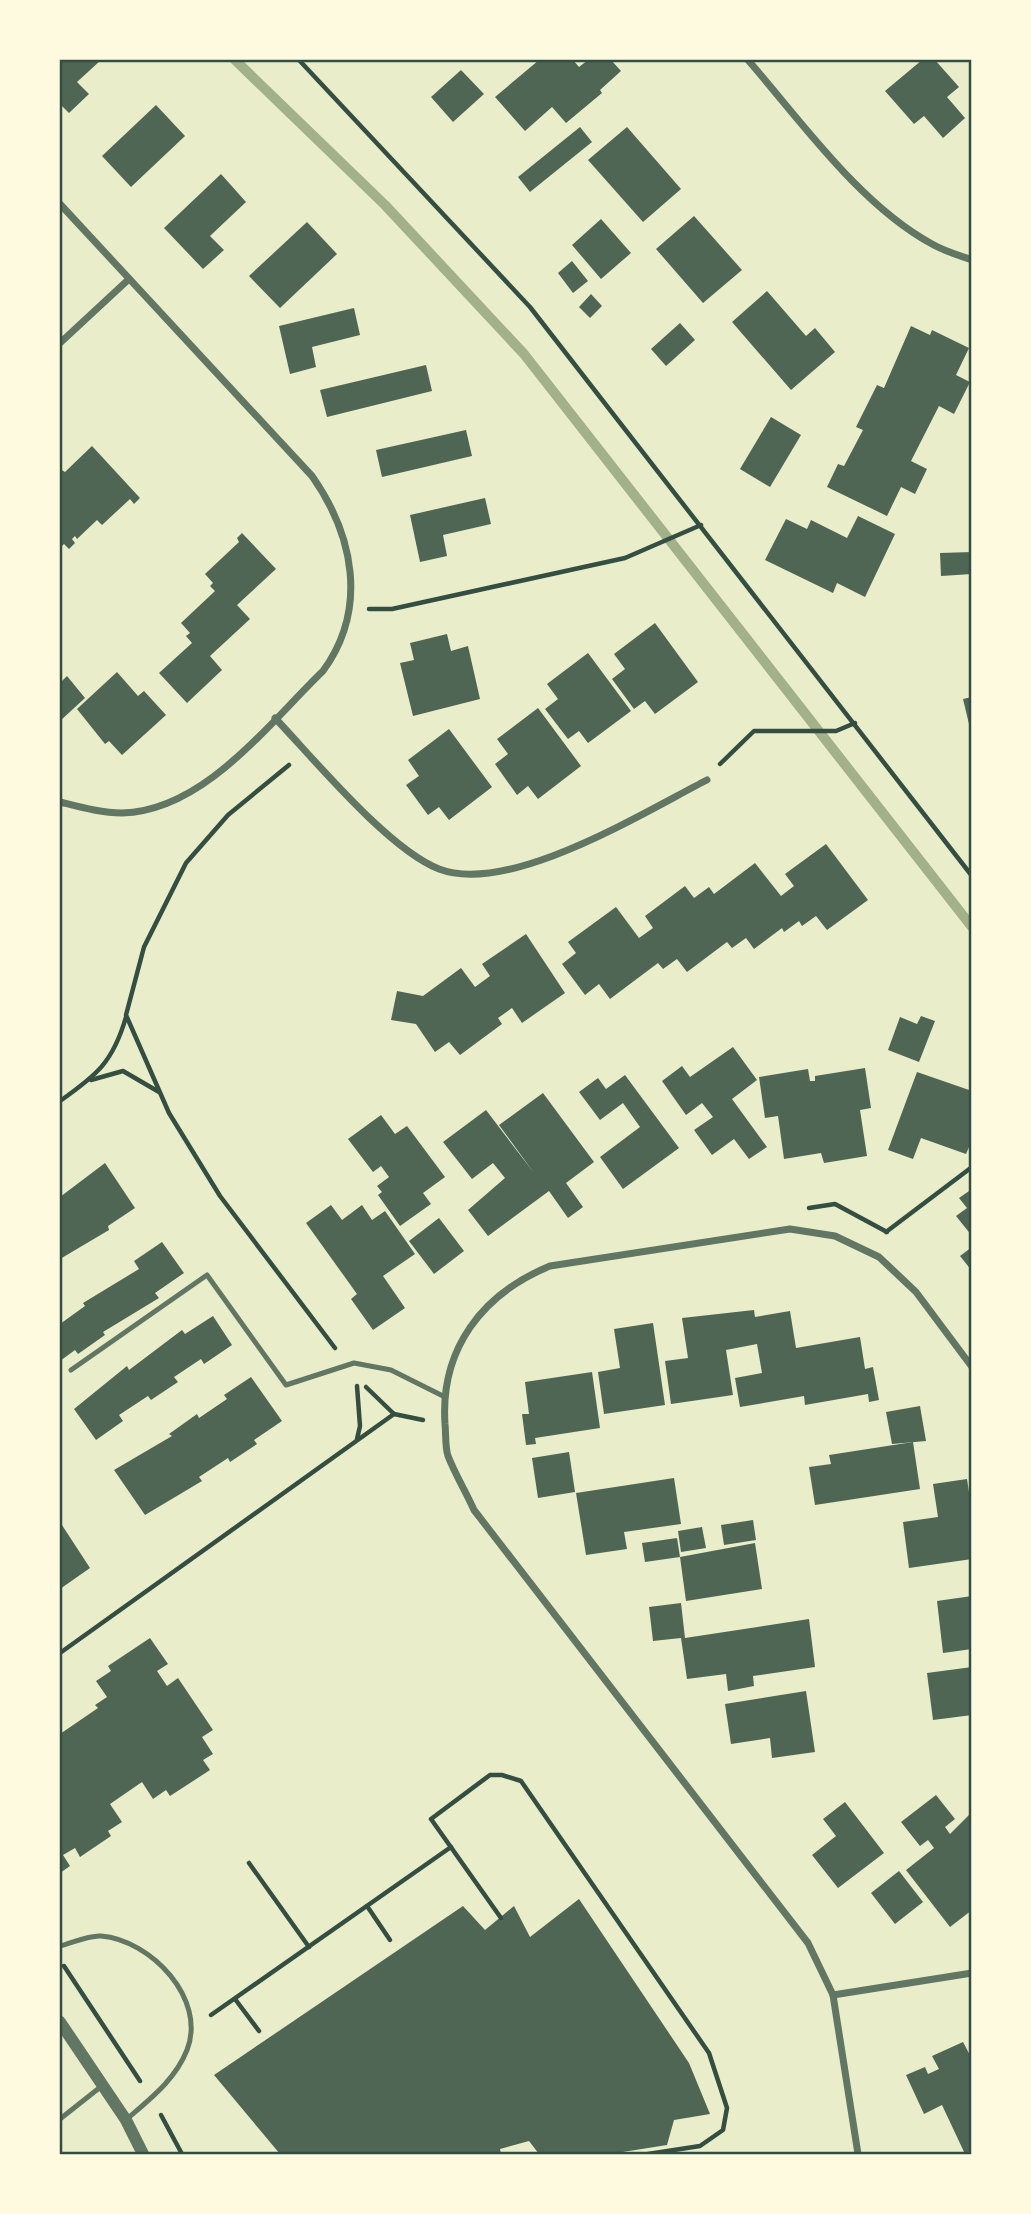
<svg xmlns="http://www.w3.org/2000/svg" width="1031" height="2214" font-family="Bitter,serif">
<style>
.lines{fill:none;stroke-linecap:round;stroke-linejoin:round}
.stream{stroke:#a3b18a;stroke-width:10}
.building{fill:#4f6655}
.path{stroke:#344e41;stroke-width:4.5}
.service{stroke:#617663;stroke-width:5}
.minor{stroke:#617663;stroke-width:7}
.tertiary{stroke:#617663;stroke-width:12}
.neatline{fill:none;stroke:#344e41;stroke-width:2.5}
</style>
<rect width="100%" height="100%" fill="#e9edc9"/>
<g class="lines">
<polyline class="stream" points="235,60 385,205 524,354 972,927"/>
</g>
<g class="building">
<polygon points="60,60 101,60 77,82 89,94 69,113 60,104"/>
<polygon points="539,60 573,60 579,67 588,60 611,60 621,71 600,90 602,93 566,123 552,107 525,131 495,97"/>
<polygon points="922,60 935,60 959,87 947,97 965,118 943,138 924,116 914,124 885,91"/>
<polygon points="461,70 484,94 453,122 431,97"/>
<polygon points="156,105 185,136 131,187 102,156"/>
<polygon points="580,127 592,142 530,192 518,177"/>
<polygon points="627,127 681,189 643,222 588,160"/>
<polygon points="221,174 246,202 210,236 224,250 203,269 164,228"/>
<polygon points="694,216 742,270 703,303 656,249"/>
<polygon points="601,219 631,253 601,279 572,245"/>
<polygon points="307,222 337,254 280,308 249,276"/>
<polygon points="572,261 588,281 573,293 558,273"/>
<polygon points="767,291 806,336 815,328 835,352 791,390 732,322"/>
<polygon points="591,294 602,306 590,318 579,307"/>
<polygon points="354,308 360,335 312,347 316,367 290,374 279,326"/>
<polygon points="680,323 695,340 666,366 651,349"/>
<polygon points="911,326 930,335 932,330 969,348 956,375 970,382 954,414 939,406 911,461 927,469 915,494 901,487 887,516 827,487 838,464 844,466 863,430 856,427 877,385 884,388"/>
<polygon points="426,365 432,391 327,417 320,390"/>
<polygon points="771,417 801,435 770,487 740,469"/>
<polygon points="466,430 472,456 382,477 376,450"/>
<polygon points="92,446 140,498 134,504 130,499 102,525 97,520 77,539 75,536 72,539 75,543 69,549 64,544 60,548 60,469 65,472"/>
<polygon points="485,498 491,524 443,535 447,556 420,562 410,515"/>
<polygon points="858,516 895,534 865,597 837,583 833,593 765,560 786,519 807,529 811,520 847,538"/>
<polygon points="242,533 276,569 237,605 250,619 210,656 222,670 187,703 159,673 192,643 186,636 190,633 181,623 215,591 210,586 213,583 205,574 239,542 237,538"/>
<polygon points="972,552 972,574 941,576 940,553"/>
<polygon points="655,623 698,682 655,714 645,701 634,709 612,679 625,669 614,654"/>
<polygon points="447,634 451,651 468,646 480,699 413,716 400,663 414,660 410,643"/>
<polygon points="588,653 631,711 588,743 579,731 568,739 545,709 558,699 547,684"/>
<polygon points="117,672 138,696 144,691 166,715 122,755 109,741 105,744 77,709"/>
<polygon points="67,676 85,698 60,721 60,683"/>
<polygon points="972,697 972,723 969,724 963,699"/>
<polygon points="538,708 581,766 538,799 528,786 517,795 495,764 508,754 497,739"/>
<polygon points="449,729 492,787 449,820 439,807 428,815 406,785 419,776 408,760"/>
<polygon points="826,844 868,900 827,930 816,916 802,926 799,921 784,932 782,928 754,949 746,938 732,948 727,942 687,972 677,959 663,969 658,963 610,999 599,984 585,995 562,964 576,953 568,942 616,907 639,938 653,928 645,916 685,886 694,898 709,887 714,894 755,863 781,896 794,886 785,874"/>
<polygon points="526,934 565,993 522,1023 512,1008 498,1018 502,1024 460,1055 449,1042 435,1052 416,1024 391,1020 397,991 423,996 461,968 475,987 490,976 482,964"/>
<polygon points="921,1016 935,1021 919,1062 888,1050 900,1017 917,1024"/>
<polygon points="733,1047 757,1080 732,1099 767,1147 749,1159 734,1139 712,1155 694,1130 713,1117 702,1103 686,1115 662,1081 682,1066 690,1077"/>
<polygon points="865,1068 871,1108 860,1110 867,1156 824,1163 821,1153 784,1159 778,1116 765,1118 759,1077 808,1069 810,1081 815,1081 815,1076"/>
<polygon points="917,1072 972,1091 972,1140 966,1154 921,1138 913,1159 888,1150"/>
<polygon points="625,1075 679,1148 623,1189 600,1157 640,1127 623,1103 600,1120 579,1092 598,1078 606,1089"/>
<polygon points="543,1093 594,1162 566,1183 583,1207 568,1218 549,1191 488,1236 468,1210 505,1178 493,1163 472,1179 443,1142 486,1110 534,1173 499,1125"/>
<polygon points="381,1115 395,1134 407,1126 445,1177 423,1193 431,1204 400,1226 378,1195 382,1192 377,1186 389,1177 381,1166 373,1172 348,1139"/>
<polygon points="105,1163 135,1208 108,1226 109,1230 60,1259 60,1197"/>
<polygon points="972,1189 972,1236 956,1216 967,1208 959,1198"/>
<polygon points="331,1205 342,1220 362,1205 372,1220 385,1211 415,1254 383,1276 405,1308 373,1330 351,1299 357,1294 306,1223"/>
<polygon points="439,1218 464,1251 434,1274 409,1241"/>
<polygon points="162,1242 184,1273 155,1293 159,1298 103,1332 105,1335 78,1354 75,1350 60,1361 60,1324 85,1306 83,1303 139,1269 134,1261"/>
<polygon points="972,1247 972,1271 960,1256"/>
<polygon points="754,1310 755,1317 790,1311 796,1348 860,1337 865,1369 873,1367 879,1400 869,1402 868,1394 805,1405 804,1396 740,1407 735,1378 762,1373 757,1344 726,1350 733,1395 671,1404 665,1361 688,1358 682,1318"/>
<polygon points="213,1316 232,1345 204,1364 201,1359 174,1377 178,1382 151,1400 148,1396 119,1415 123,1421 96,1440 74,1409 127,1366 129,1370 182,1330 185,1334"/>
<polygon points="653,1323 665,1405 604,1414 598,1372 620,1368 614,1329"/>
<polygon points="592,1372 600,1428 535,1438 536,1444 526,1445 522,1414 529,1414 525,1382"/>
<polygon points="251,1377 282,1421 254,1440 257,1444 230,1462 228,1458 199,1477 202,1481 145,1515 114,1470 172,1436 169,1434 197,1414 199,1418 227,1399 224,1395"/>
<polygon points="920,1406 926,1441 892,1444 886,1412"/>
<polygon points="913,1442 920,1489 815,1505 809,1467 831,1464 829,1455"/>
<polygon points="569,1452 575,1492 538,1498 532,1458"/>
<polygon points="674,1478 681,1524 624,1532 627,1549 586,1555 576,1493"/>
<polygon points="967,1479 972,1512 972,1559 909,1568 903,1522 938,1517 933,1484"/>
<polygon points="753,1520 756,1540 724,1545 721,1525"/>
<polygon points="60,1522 90,1568 60,1589"/>
<polygon points="702,1527 706,1548 681,1552 678,1531"/>
<polygon points="677,1538 680,1557 645,1562 642,1543"/>
<polygon points="755,1543 762,1589 686,1601 680,1557"/>
<polygon points="972,1596 972,1649 943,1653 937,1601"/>
<polygon points="681,1603 685,1638 809,1619 815,1667 753,1676 754,1686 728,1691 726,1674 687,1679 681,1638 653,1641 649,1607"/>
<polygon points="150,1638 168,1664 157,1671 167,1686 178,1678 213,1730 202,1737 213,1754 203,1760 210,1770 170,1796 166,1790 153,1799 142,1782 110,1804 122,1822 108,1831 111,1836 80,1857 75,1848 63,1855 70,1866 60,1873 60,1734 98,1708 95,1705 107,1697 96,1681 111,1671 108,1666"/>
<polygon points="972,1667 972,1715 933,1720 927,1673"/>
<polygon points="806,1691 815,1752 772,1758 770,1738 731,1744 725,1704"/>
<polygon points="936,1795 955,1819 945,1827 950,1834 972,1812 972,1910 950,1927 906,1870 934,1848 928,1840 920,1846 901,1822"/>
<polygon points="845,1802 884,1853 838,1888 812,1855 836,1836 823,1819"/>
<polygon points="899,1871 923,1902 895,1924 871,1893"/>
<polygon points="579,1899 689,2063 710,2114 674,2120 667,2145 610,2154 539,2154 529,2141 500,2149 501,2154 280,2154 214,2075 463,1906 485,1930 514,1906 530,1937"/>
<polygon points="963,2042 972,2059 972,2154 965,2154 942,2105 924,2114 906,2075 925,2067 928,2074 939,2069 932,2056"/>
</g>
<g class="lines">
<g class="path">
<polyline points="299,60 530,307 972,876"/>
<polyline points="369,609 392,609 625,558 701,525"/>
<polyline points="720,764 754,731 836,731 855,723"/>
<polyline points="289,765 228,815 186,863 144,947 126,1015 169,1113 220,1196 335,1348"/>
<polyline points="91,1080 123,1071 159,1092"/>
<path d="M60 1101C97 1075 113 1062 126 1017"/>
<polyline points="809,1208 835,1204 887,1232"/>
<polyline points="886,1232 972,1167"/>
<polyline points="366,1387 394,1414 423,1420"/>
<polyline points="357,1439 360,1426 357,1386"/>
<polyline points="60,1653 394,1414"/>
<polyline points="249,1863 309,1947"/>
<polyline points="367,1906 390,1940"/>
<polyline points="501,1918 431,1819 490,1775 502,1775 521,1781 709,2053 727,2108 723,2130 700,2146 648,2154"/>
<polyline points="64,1966 140,2081"/>
<polyline points="235,1999 259,2031"/>
<polyline points="211,2015 451,1847"/>
<polyline points="161,2115 182,2154"/>
</g>
<g class="service">
<polyline points="71,1370 207,1275 286,1385 354,1363 391,1370 443,1396"/>
<path d="M60 1946C72 1943 89 1935 101 1936 151 1940 207 1999 187 2050 175 2080 151 2098 127 2119"/>
<polyline points="60,2119 103,2085"/>
</g>
<g class="minor">
<path d="M748 60C801 121 860 205 932 244 944 251 958 255 972 260"/>
<path d="M60 204 312 476C354 536 368 609 323 671 268 724 204 811 122 813 101 813 80 807 60 802"/>
<polyline points="60,343 129,279"/>
<path d="M275 718C314 759 388 849 439 869 509 896 644 812 707 780"/>
<polyline points="833,1995 972,1973"/>
<path d="M858 2154 833 1995 808 1943 474 1510C466 1492 455 1474 448 1456 445 1447 446 1434 445 1424 440 1349 482 1294 550 1266L790 1229 835 1236 879 1257 916 1292 972 1367"/>
</g>
<polyline class="tertiary" points="60,2022 126,2120 143,2154"/>
</g>
<rect width="1031" height="2214" fill="none" stroke="#fefae0" stroke-width="122"/>
<rect x="61" y="61" width="909" height="2092" class="neatline"/>
</svg>
